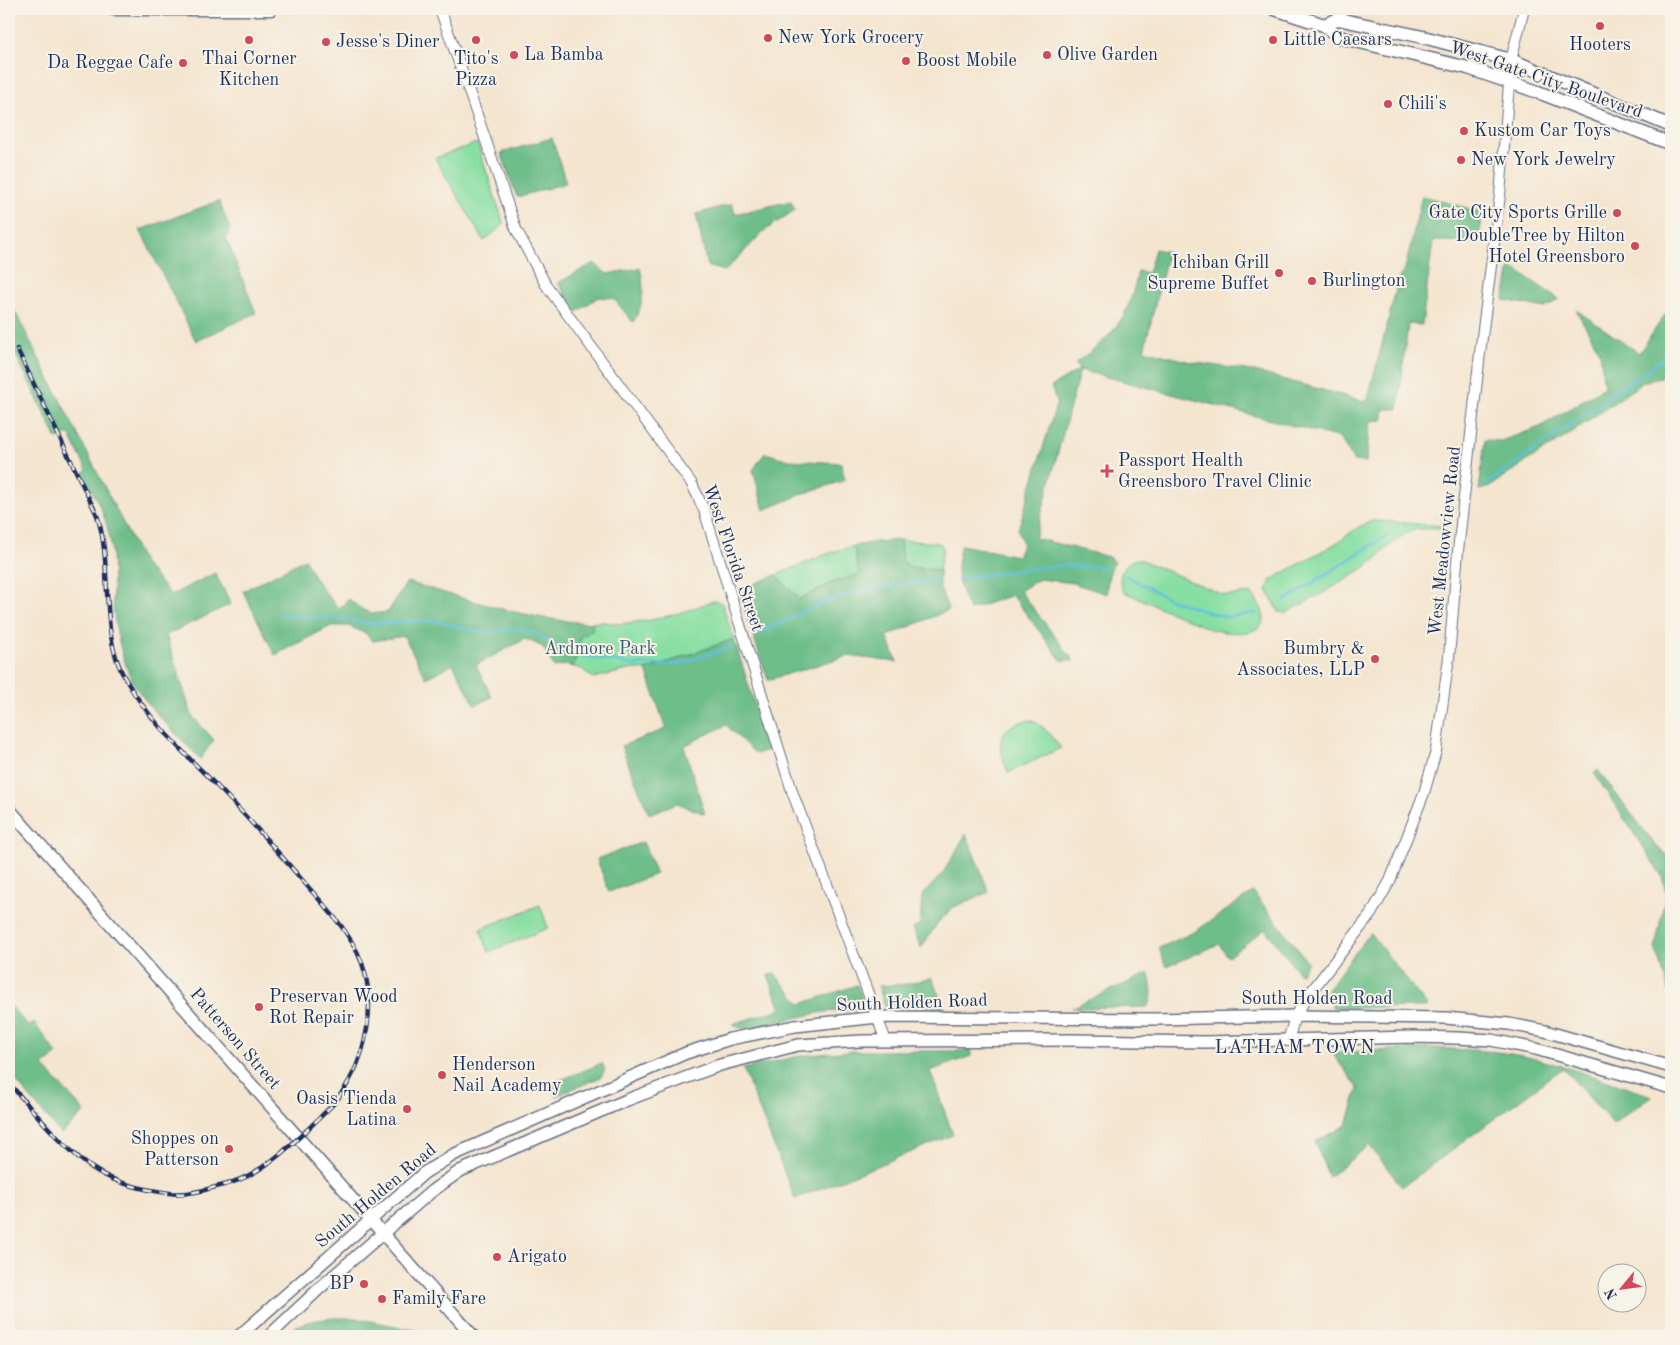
<svg xmlns="http://www.w3.org/2000/svg" width="1680" height="1345" font-family="'Old Standard TT',serif">
<style>
.green{fill:#88dfa3;stroke:#528780}
.forest{fill:#6ebe89;stroke:#447674}
.lines{fill:none;stroke-linecap:round;stroke-linejoin:round}
.stream{stroke:#60c0de;stroke-width:2.5}
.tertiary-casing{stroke:#676f86;stroke-width:12}
.secondary-casing{stroke:#676f86;stroke-width:14}
.primary-casing{stroke:#676f86;stroke-width:15}
.tertiary{stroke:#fff;stroke-width:10}
.secondary{stroke:#fff;stroke-width:11}
.primary{stroke:#fff;stroke-width:12}
.rail-casing{stroke:#1b2f5e;stroke-width:4.5}
.rail{stroke:#f7f3e8;stroke-width:2.5;stroke-dasharray:8;stroke-linecap:butt}
.poi-dot{fill:#d1495b;stroke:#f7f3e8;stroke-width:2}
.labels{text-anchor:middle;dominant-baseline:central;stroke-width:4;stroke-linejoin:round;paint-order:stroke}
.poi-label{font-size:18px;fill:#1b2f5e;stroke:#f7f3e8;text-anchor:start}
.street-label{font-size:18px;fill:#1b2f5e;stroke:#f7f3e8}
.park-label{font-size:18px;fill:#365b6f;stroke:#f7f3e8}
.neighbourhood-label{font-size:19px;letter-spacing:1px;fill:#1b2f5e;stroke:#f7f3e8}
</style>
<rect width="100%" height="100%" fill="#f7f3e8"/>
<filter id="ink" filterUnits="userSpaceOnUse"><feTurbulence type="fractalNoise" baseFrequency=".02" numOctaves="2"/><feDisplacementMap in="SourceGraphic" scale="10" xChannelSelector="R" yChannelSelector="G"/><feConvolveMatrix kernelMatrix="1 2 1 2 8 2 1 2 1" color-interpolation-filters="sRGB"/></filter>
<filter id="wash" filterUnits="userSpaceOnUse"><feTurbulence type="fractalNoise" baseFrequency=".0096" numOctaves="4" result="noise"/><feDisplacementMap in="SourceGraphic" scale="20" xChannelSelector="R" yChannelSelector="G"/><feGaussianBlur stdDeviation="1.12" result="paint"/><feColorMatrix in="noise" values="0 0 0 0 0 0 0 0 0 0 0 0 0 0 0 0 0 1.4 0 .05"/><feComposite in="paint" operator="in"/></filter>
<g filter="url(#wash)">
<rect width="100%" height="100%" fill="#f4e5cf"/>
<g class="green">
<polygon points="477,143 503,221 502,226 484,241 435,158"/>
<path d="M1372 521H1382L1442 526 1443 529C1432 530 1422 527 1412 531 1393 538 1383 555 1367 566 1341 584 1313 598 1286 613L1279 612 1267 590 1271 580 1338 542 1357 528Z"/>
<polygon points="900,540 940,543 943,548 939,570 910,567 902,560"/>
<polygon points="854,546 859,575 834,582 800,599 741,598 742,592 745,588 832,552"/>
<path d="M1139 559 1224 595C1234 597 1243 592 1252 594 1256 599 1258 603 1261 608 1276 639 1226 634 1210 629L1124 592C1115 579 1123 560 1139 559Z"/>
<polygon points="713,601 718,601 722,604 734,639 646,670 633,669 593,678 582,669 566,665 572,623 606,622 621,624 652,620 683,612"/>
<path d="M1029 720C1044 724 1051 736 1061 748L1008 773C998 744 993 728 1029 720Z"/>
<polygon points="540,905 548,928 489,952 480,929"/>
</g>
<g class="forest">
<polygon points="552,138 566,183 517,197 501,153"/>
<path d="M1422 196 1482 212 1479 242 1433 241 1422 325 1408 324 1398 409H1384L1383 420 1370 421 1366 462 1354 461 1340 438 1080 370 1035 538 1109 557 1115 562C1109 571 1106 584 1107 594L1073 583 1039 579 1020 591 1074 661 1061 660 1012 595 969 610C958 582 953 575 961 545L1017 556 1023 544 1018 530 1057 402 1051 387 1079 370 1075 363C1100 346 1122 327 1131 298 1134 289 1136 280 1138 271L1148 273 1155 249 1168 252 1144 350 1191 362 1252 371 1367 402 1399 278 1405 269Z"/>
<polygon points="219,201 230,229 226,238 256,313 196,341 140,230"/>
<polygon points="791,201 795,210 764,231 725,271 707,266 696,214 732,204 735,214"/>
<path d="M594 263 607 274 640 268C645 288 644 305 633 322L613 298 598 297 577 312 558 283Z"/>
<polygon points="1510,266 1559,299 1545,308 1504,300"/>
<path d="M9 300 144 564 171 595 215 573 231 604 166 635 192 716 214 740 200 759C179 736 143 704 131 678 122 659 114 624 113 604 112 582 114 561 110 539 106 515 94 494 83 473L87 470 69 434 57 439 9 341Z"/>
<polygon points="1671,306 1671,374 1643,382 1564,438 1527,461 1490,487 1479,490 1485,440 1501,441 1540,427 1604,387 1600,352 1576,310 1639,353"/>
<polygon points="765,453 789,460 841,463 845,480 802,494 764,510 753,470"/>
<polygon points="900,540 902,560 910,567 939,570 940,589 949,610 887,636 897,662 847,656 768,680 741,598 742,592 745,588 776,575 800,599 834,582 859,575 854,546 876,542"/>
<path d="M305 559C314 578 324 593 339 608L349 599C363 612 370 615 388 612L407 582C468 599 529 621 593 623L592 630 581 637 574 666 566 665 554 667 543 647 525 639 476 665 492 697 475 705 453 664 426 678 404 636 373 641 365 633 348 626H331L275 655 243 591Z"/>
<polygon points="734,639 769,750 756,754 726,725 684,746 705,814 677,803 649,814 621,746 666,729 646,670"/>
<polygon points="1598,770 1656,846 1671,858 1671,999 1655,948 1666,893 1662,876 1594,773"/>
<polygon points="966,834 989,892 954,907 937,924 921,948 913,928 920,924 922,896 943,873"/>
<polygon points="643,842 656,874 609,892 597,859"/>
<polygon points="1253,892 1308,962 1300,974 1265,929 1228,957 1219,944 1166,967 1159,948 1196,931"/>
<polygon points="1370,933 1428,1007 1333,1008 1327,990"/>
<path d="M774 973 801 1004 857 985C860 994 867 1005 856 1010L823 1012 744 1029 737 1027 732 1024 781 1009 768 975Z"/>
<path d="M1149 973C1151 984 1155 999 1147 1007L1071 1008Z"/>
<polygon points="932,978 944,1008 890,1008 885,1006 878,986 907,984"/>
<polygon points="9,1004 29,1027 34,1023 57,1054 43,1066 85,1112 61,1134 9,1073"/>
<path d="M1434 1048C1465 1050 1496 1050 1527 1057 1569 1066 1611 1083 1652 1096L1613 1124 1563 1068 1402 1187 1369 1145 1329 1177 1315 1142 1347 1125 1358 1088 1332 1053Z"/>
<polygon points="850,1051 971,1051 971,1056 930,1071 953,1135 795,1199 743,1069 799,1056"/>
<polygon points="602,1063 605,1070 601,1077 556,1096 551,1084"/>
<path d="M333 1318H355L447 1336H341L330 1329 318 1332 315 1336H284C297 1322 314 1320 333 1318Z"/>
</g>
<g class="lines">
<g class="stream">
<polyline points="1486,484 1671,353"/>
<polyline points="1126,576 1172,600 1207,612 1227,617 1257,613"/>
<polyline points="959,578 1064,565 1103,568"/>
<polyline points="1284,601 1388,535"/>
<polyline points="281,614 318,618 337,618 370,624 420,621 441,622 475,631 491,632 516,628 535,633 567,653 634,665 679,664 731,647"/>
<path d="M756 634C784 622 811 607 840 597 872 587 906 583 938 581"/>
</g>
</g>
</g>
<g filter="url(#ink)">
<g class="lines">
<g class="tertiary-casing">
<g id="tertiary">
<polyline points="440,9 462,71 516,229 546,285 692,484 704,510 793,794 886,1041"/>
<polyline points="1288,1041 1295,1016 1307,997 1371,914 1390,881 1424,793 1436,751 1449,657 1458,551 1480,353 1500,195 1511,60 1524,9"/>
</g>
</g>
<g class="secondary-casing">
<g id="secondary">
<polyline points="9,809 473,1336"/>
<polyline points="239,1336 424,1173 453,1155 686,1053 730,1039 795,1026 878,1017 1156,1019 1295,1016 1446,1018 1509,1024 1545,1031 1671,1067"/>
<polyline points="269,1336 322,1286 383,1233 432,1191 460,1171 627,1100 693,1075 720,1065 798,1045 862,1041 1073,1040 1206,1042 1414,1037 1458,1038 1491,1040 1536,1049 1671,1088"/>
</g>
</g>
<g class="primary-casing">
<g id="primary">
<polyline points="113,9 271,9"/>
<polyline points="1275,9 1324,25 1339,37 1468,68 1538,92 1671,144"/>
<polyline points="1324,25 1338,19 1423,37 1511,60 1671,126"/>
</g>
</g>
<use href="#tertiary" class="tertiary"/>
<use href="#secondary" class="secondary"/>
<use href="#primary" class="primary"/>
<g class="rail-casing">
<path id="rail" d="M9 1083C28 1105 46 1127 67 1147 76 1155 86 1165 97 1171 118 1184 145 1190 169 1193 184 1195 198 1192 212 1188 219 1186 226 1185 233 1182 261 1173 287 1149 308 1129 317 1120 327 1111 335 1102 363 1067 376 1017 365 973 357 940 331 913 309 888 278 852 247 816 214 783 182 751 149 720 126 680 98 633 114 567 97 515L17 349"/>
</g>
<use href="#rail" class="rail"/>
</g>
</g>
<g class="poi-dot">
<circle cx="1600" cy="26" r="5"/>
<circle cx="768" cy="38" r="5"/>
<circle cx="249" cy="40" r="5"/>
<circle cx="476" cy="40" r="5"/>
<circle cx="1273" cy="40" r="5"/>
<circle cx="326" cy="42" r="5"/>
<circle cx="514" cy="55" r="5"/>
<circle cx="1047" cy="55" r="5"/>
<circle cx="906" cy="61" r="5"/>
<circle cx="183" cy="63" r="5"/>
<circle cx="1388" cy="104" r="5"/>
<circle cx="1464" cy="131" r="5"/>
<circle cx="1461" cy="160" r="5"/>
<circle cx="1617" cy="213" r="5"/>
<circle cx="1635" cy="246" r="5"/>
<circle cx="1279" cy="273" r="5"/>
<circle cx="1312" cy="281" r="5"/>
<path d="M1104.5 463.5h5v5h5v5h-5v5h-5v-5h-5v-5h5z"/>
<circle cx="1375" cy="659" r="5"/>
<circle cx="259" cy="1007" r="5"/>
<circle cx="442" cy="1075" r="5"/>
<circle cx="407" cy="1109" r="5"/>
<circle cx="229" cy="1149" r="5"/>
<circle cx="497" cy="1257" r="5"/>
<circle cx="364" cy="1284" r="5"/>
<circle cx="382" cy="1299" r="5"/>
</g>
<g class="labels">
<g class="poi-label">
<text x="778" y="38">New York Grocery</text>
<text x="1283" y="40">Little Caesars</text>
<text x="336" y="42">Jesse's Diner</text>
<text x="1600" y="45" text-anchor="middle">Hooters</text>
<text x="524" y="55">La Bamba</text>
<text x="1057" y="55">Olive Garden</text>
<text x="249" y="59" text-anchor="middle">Thai Corner<tspan x="249" dy="21">Kitchen</tspan></text>
<text x="476" y="59" text-anchor="middle">Tito's<tspan x="476" dy="21">Pizza</tspan></text>
<text x="916" y="61">Boost Mobile</text>
<text x="173" y="63" text-anchor="end">Da Reggae Cafe</text>
<text x="1398" y="104">Chili's</text>
<text x="1474" y="131">Kustom Car Toys</text>
<text x="1471" y="160">New York Jewelry</text>
<text x="1607" y="213" text-anchor="end">Gate City Sports Grille</text>
<text x="1625" y="236" text-anchor="end">DoubleTree by Hilton<tspan x="1625" dy="21">Hotel Greensboro</tspan></text>
<text x="1269" y="263" text-anchor="end">Ichiban Grill<tspan x="1269" dy="21">Supreme Buffet</tspan></text>
<text x="1322" y="281">Burlington</text>
<text x="1118" y="461">Passport Health<tspan x="1118" dy="21">Greensboro Travel Clinic</tspan></text>
<text x="1365" y="649" text-anchor="end">Bumbry &amp;<tspan x="1365" dy="21">Associates, LLP</tspan></text>
<text x="269" y="997">Preservan Wood<tspan x="269" dy="21">Rot Repair</tspan></text>
<text x="452" y="1065">Henderson<tspan x="452" dy="21">Nail Academy</tspan></text>
<text x="397" y="1099" text-anchor="end">Oasis Tienda<tspan x="397" dy="21">Latina</tspan></text>
<text x="219" y="1139" text-anchor="end">Shoppes on<tspan x="219" dy="21">Patterson</tspan></text>
<text x="507" y="1257">Arigato</text>
<text x="354" y="1284" text-anchor="end">BP</text>
<text x="392" y="1299">Family Fare</text>
</g>
<g class="street-label">
<text transform="translate(1546 80) rotate(19)">West Gate City Boulevard</text>
<text transform="translate(1445 541) rotate(-84)">West Meadowview Road</text>
<text transform="translate(733 558) rotate(71)">West Florida Street</text>
<text x="1317" y="999">South Holden Road</text>
<text transform="translate(912 1003) rotate(-2)">South Holden Road</text>
<text transform="translate(235 1039) rotate(49)">Patterson Street</text>
<text transform="translate(376 1196) rotate(-40)">South Holden Road</text>
</g>
<g class="park-label">
<text x="600" y="649">Ardmore Park</text>
</g>
<g class="neighbourhood-label">
<text x="1295" y="1048">LATHAM TOWN</text>
</g>
</g>
<rect width="1680" height="1345" fill="none" stroke="#f7f3e8" stroke-width="30"/>
<g transform="translate(1622 1288) rotate(241)"><circle r="24" fill="#f7f3e8" stroke="#9fa5b1"/>
<path d="M0-4L9 19L0 12L-9 19Z" fill="#d1495b"/>
<text y="-8" font-size="14" font-weight="bold" text-anchor="middle" fill="#1b2f5e">N</text>
</g>
</svg>
